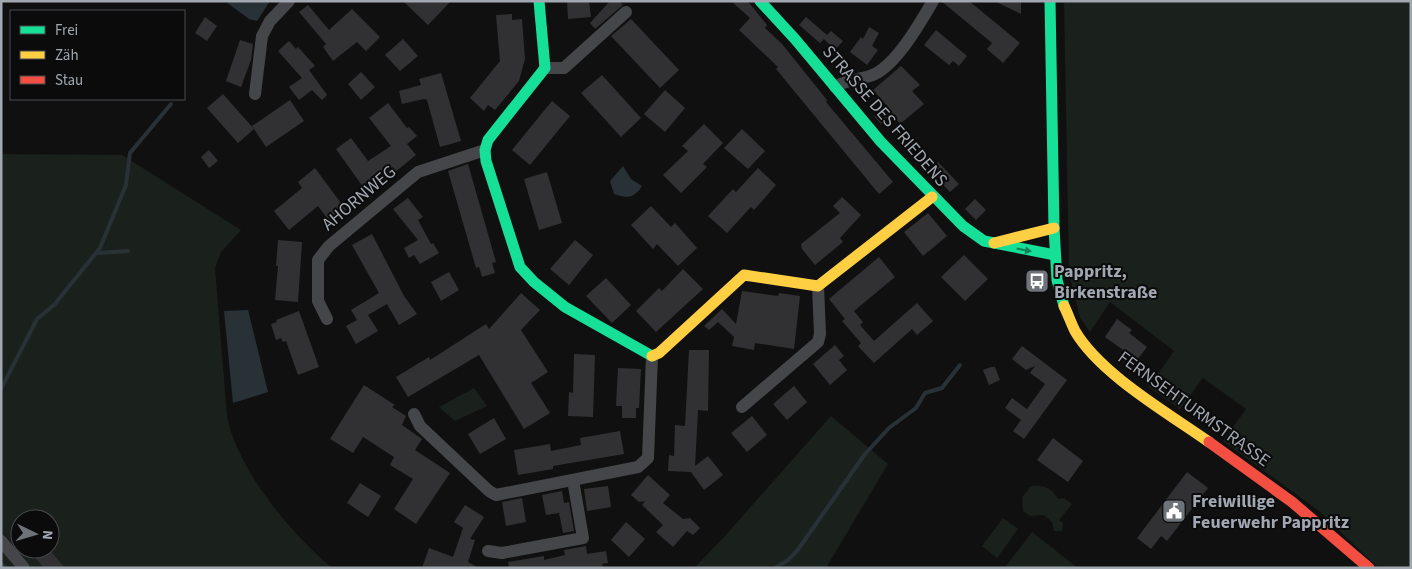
<svg xmlns="http://www.w3.org/2000/svg" width="1412" height="569" font-family="'Source Sans 3',sans-serif">
<style>
.green{fill:#1a201b;fill-rule:evenodd}
.water{fill:#283135}
.lines{fill:none;stroke-linecap:round;stroke-linejoin:round}
.stream{stroke:#283135;stroke-width:4}
.building{fill:#313133}
.street{stroke:#454649;stroke-width:12}
.fast{stroke:#16e098;stroke-width:11}
.slow{stroke:#ffcf43;stroke-width:11}
.jam{stroke:#f24e42;stroke-width:11}
.oneway{fill:#118059}
.labels{text-anchor:middle;dominant-baseline:central;stroke-width:4;stroke-linejoin:round;paint-order:stroke}
.street-label{font-size:18px;fill:#a1a8b1;stroke:#0b0b0c}
.poi-label{font-size:18px;font-weight:bold;fill:#a1a8b1;stroke:#0b0b0c;text-anchor:start}
</style>
<rect width="100%" height="100%" fill="#101011"/>
<g class="green">
<polygon points="1064,1 1411,1 1411,568 1378,568 1319,511 1223,441 1246,409 1203,378 1180,409 1149,387 1174,351 1110,302 1090,332 1080,318 1069,272"/>
<path d="M1 154 122 155 241 230 221 252 215 268 227 416C238 471 290 532 332 568H1ZM20 519H50V549H20Z"/>
<polygon points="474,388 487,406 455,421 439,407"/>
<polygon points="831,416 888,464 826,568 694,568 725,536"/>
<path d="M1032 486C1045 485 1051 488 1058 499L1064 498 1072 504 1059 520 1063 523 1062 531H1054L1052 522 1044 515 1030 516 1023 511 1022 497 1029 489 1028 488Z"/>
<polygon points="1003,518 1018,529 997,558 982,546"/>
<polygon points="1032,532 1078,568 1008,568 1006,566"/>
</g>
<g class="water">
<polygon points="228,1 270,1 257,21 249,19 226,2"/>
<path d="M623 166 631 179 642 186C634 198 628 199 614 194L610 181Z"/>
<polygon points="248,310 268,392 233,403 224,311"/>
</g>
<g class="lines">
<g class="stream">
<polyline points="98,253 128,251"/>
<polyline points="1,389 37,319 54,305 100,248 126,185 130,153 171,104"/>
<polyline points="1,563 5,568"/>
<polyline points="775,568 788,560 797,551 865,454 889,428 916,408 925,393 942,388 960,365"/>
</g>
</g>
<g class="building">
<polygon points="403,1 451,1 428,25"/>
<polygon points="567,1 589,1 591,17 568,19"/>
<polygon points="610,1 619,1 623,5 595,29 590,23"/>
<polygon points="731,1 747,1 750,4 767,25 765,28 782,44 827,100 826,102 893,182 879,194 776,69 778,67 739,30 750,18"/>
<polygon points="941,1 969,1 1020,43 1003,63 987,49 992,43"/>
<polygon points="994,1 1021,1 1021,14"/>
<polygon points="308,5 329,30 352,9 380,37 366,51 357,42 333,61 323,47 326,44 299,12"/>
<polygon points="512,14 512,20 522,19 525,59 519,81 495,110 488,105 484,111 470,98 500,61 496,15"/>
<polygon points="205,17 217,26 207,41 195,33"/>
<polygon points="806,17 827,35 831,31 843,41 835,50 824,39 820,43 799,25"/>
<polygon points="631,19 679,70 660,88 611,36"/>
<polygon points="869,27 879,33 872,46 878,50 867,65 850,52 861,37 863,39"/>
<polygon points="936,30 967,56 959,66 953,61 949,65 924,45"/>
<polygon points="403,39 418,56 400,71 385,55"/>
<polygon points="240,40 253,44 251,60 241,87 226,81"/>
<polygon points="289,41 296,49 298,47 315,66 309,70 327,95 322,100 312,90 299,100 289,87 302,78 278,51"/>
<polygon points="901,66 920,85 912,91 924,104 900,124 892,115 881,124 874,116 887,106 873,90"/>
<polygon points="361,72 375,87 361,100 348,84"/>
<polygon points="441,73 461,141 440,147 427,100 424,99 402,104 399,91 421,85 419,79"/>
<polygon points="602,75 641,118 621,137 581,93"/>
<polygon points="665,90 685,108 665,132 644,114"/>
<polygon points="223,94 254,129 238,143 207,108"/>
<polygon points="290,100 304,121 266,147 252,126"/>
<polygon points="552,101 570,116 530,165 512,150"/>
<polygon points="388,103 407,128 409,127 417,136 407,144 416,155 368,194 336,149 351,138 368,161 391,146 369,118"/>
<polygon points="704,124 723,143 703,164 707,167 681,193 663,175 688,151 682,146"/>
<polygon points="742,129 765,151 748,169 724,148"/>
<polygon points="209,150 218,161 209,168 201,157"/>
<polygon points="938,162 959,184 950,192 929,170"/>
<polygon points="468,164 496,262 492,263 495,273 482,277 479,267 476,268 448,171"/>
<polygon points="315,168 346,210 331,223 318,206 289,230 274,211 302,188 298,182"/>
<polygon points="758,168 776,185 754,210 751,207 727,233 708,216 733,189 736,192"/>
<polygon points="547,172 562,223 539,230 524,179"/>
<polygon points="842,197 861,215 840,238 843,242 815,265 802,249 801,244 840,213 833,206"/>
<polygon points="408,198 423,217 418,220 431,244 433,243 439,253 420,264 414,255 409,258 404,248 418,240 393,209"/>
<polygon points="975,199 986,210 976,220 965,209"/>
<polygon points="651,206 671,227 675,223 697,248 678,266 657,244 653,249 631,225"/>
<polygon points="928,213 947,236 923,256 904,232"/>
<polygon points="372,234 404,296 417,314 399,325 387,304 368,315 378,331 356,344 346,326 357,320 351,310 379,293 352,245"/>
<polygon points="278,240 302,242 298,302 275,300 278,266 276,266"/>
<polygon points="575,240 593,255 569,285 550,269"/>
<polygon points="964,255 988,279 965,301 941,277"/>
<polygon points="879,257 895,277 854,311 863,322 860,325 874,341 917,303 933,321 917,335 912,329 874,363 858,346 861,343 842,321 845,319 829,299"/>
<polygon points="683,269 703,289 656,332 636,311 659,288 662,291"/>
<polygon points="449,272 459,290 441,301 431,282"/>
<polygon points="606,278 631,305 612,323 586,296"/>
<polygon points="742,291 778,296 779,293 800,296 794,349 755,343 754,350 732,346 734,337 718,322 709,330 704,326 722,309 736,324"/>
<polygon points="521,293 540,310 521,330 548,372 531,383 550,413 524,429 479,355 408,397 396,377 429,357 430,360 486,324 489,329"/>
<polygon points="299,311 319,367 298,375 286,341 283,342 281,338 276,340 271,324 277,322 276,320"/>
<polygon points="1117,319 1132,330 1129,333 1147,347 1137,360 1105,337"/>
<polygon points="835,345 844,356 839,360 847,370 830,385 813,364"/>
<polygon points="1022,346 1067,380 1024,439 1013,431 1021,420 1005,408 1012,398 1027,409 1045,384 1030,373 1035,366 1026,370 1012,359"/>
<polygon points="689,350 709,350 708,411 698,410 695,466 708,456 723,475 704,490 691,472 668,471 669,455 674,456 675,425 685,426"/>
<polygon points="574,354 595,355 593,417 568,416 569,392 573,393"/>
<polygon points="991,367 995,367 1000,380 989,385 983,370"/>
<polygon points="618,368 641,369 639,408 636,408 636,418 622,418 622,406 616,406"/>
<polygon points="364,385 395,405 392,407 406,416 402,425 422,439 415,450 450,473 416,524 394,509 413,479 390,465 394,457 363,437 353,453 330,439"/>
<polygon points="794,386 807,402 787,420 773,404"/>
<polygon points="752,416 767,435 747,452 731,433"/>
<polygon points="494,418 506,439 480,454 468,434"/>
<polygon points="620,431 624,454 553,466 553,469 518,475 514,450 550,444 551,451 581,445 580,438"/>
<polygon points="1053,438 1083,461 1068,482 1037,460"/>
<polygon points="1187,472 1208,488 1167,541 1161,536 1151,549 1137,538"/>
<polygon points="648,475 670,495 663,503 683,519 690,518 700,528 693,535 687,531 673,547 656,532 663,525 642,505 645,501 639,502 631,495"/>
<polygon points="360,483 381,496 368,517 347,503"/>
<polygon points="608,486 611,507 587,511 584,489"/>
<polygon points="562,491 564,503 569,502 574,531 563,533 559,513 546,515 542,495"/>
<polygon points="522,498 526,522 506,526 502,502"/>
<polygon points="465,505 484,517 470,539 475,540 468,562 479,568 422,568 429,548 453,557 463,528 454,522"/>
<polygon points="626,522 645,539 629,557 611,540"/>
<polygon points="586,546 587,554 606,551 608,563 602,564 603,568 509,568 508,562 544,556 544,560 565,555 564,550"/>
<polygon points="28,549 49,549 65,568 44,568"/>
</g>
<g class="lines">
<g class="street">
<polyline points="545,68 564,68 626,12"/>
<path d="M835 87C848 79 862 80 875 74 898 62 920 23 933 1"/>
<polyline points="255,94 262,36 270,21 289,1"/>
<polyline points="327,319 318,301 318,260 329,246 418,172 485,150"/>
<polyline points="742,407 818,342 820,334 818,286"/>
<polyline points="414,414 420,426 489,491 496,495 638,467 648,458 652,356"/>
<polyline points="1,541 24,568"/>
<polyline points="488,551 502,553 583,538 573,480"/>
</g>
<g class="fast">
<polyline points="539,1 545,68 488,140 485,150 486,161 520,267 534,282 565,307 652,356"/>
<polyline points="760,1 795,39 881,142 963,226 984,241 1055,255"/>
<polyline points="1050,1 1054,228 1057,280 1064,306"/>
</g>
<g class="slow">
<polyline points="994,243 1054,228"/>
<path d="M1064 306C1068 314 1071 323 1075 331 1100 374 1168 413 1209 442"/>
<polyline points="652,356 659,353 744,275 818,286 932,197"/>
</g>
<polyline class="jam" points="1209,442 1292,502 1369,568"/>
</g>
<defs><path id="oneway-solid" d="M-6-.8H1V-3.2L6.5 0L1 3.2V.8H-6Z" transform="scale(1.25)"/></defs>
<use class="oneway" href="#oneway-solid" transform="translate(1024 250) rotate(11)"/>
<defs>
<g id="bus-square" transform="scale(1.25)"><rect x="-9" y="-9" width="18" height="18" rx="4" fill="#6e7379" stroke="#0b0b0c"/><path d="M-5-6H5V4H4V6H2V4H-2V6H-4V4H-5ZM-3.5-4V0h7V-4ZM-3.5 1.2v1.5H-2V1.2ZM2 1.2v1.5H3.5V1.2Z" fill="#fff"/></g>
<g id="civic-square" transform="scale(1.25)"><rect x="-9" y="-9" width="18" height="18" rx="4" fill="#6e7379" stroke="#0b0b0c"/><path d="M-.6-6.5H3V-4.5H.6V-3L4-1V1h2V6H-6V1h2V-1L-.6-3ZM-1.2 2.5V6h2.4V2.5Z" fill="#fff"/></g>
</defs>
<g fill-rule="evenodd">
<use href="#bus-square" x="1037" y="281"/>
<use href="#civic-square" x="1174" y="511"/>
</g>
<g class="labels">
<g class="street-label">
<text transform="translate(885 116) rotate(49)">STRASSE DES FRIEDENS</text>
<text transform="translate(359 198) rotate(-40)">AHORNWEG</text>
<text transform="translate(1194 409) rotate(36)">FERNSEHTURMSTRASSE</text>
</g>
<g class="poi-label">
<text x="1054" y="271">Pappritz,<tspan x="1054" dy="21">Birkenstraße</tspan></text>
<text x="1192" y="501">Freiwillige<tspan x="1192" dy="21">Feuerwehr Pappritz</tspan></text>
</g>
</g>
<rect width="1412" height="569" fill="none" stroke="#a1a8b1" stroke-width="5"/>
<rect x="10" y="10" width="175" height="90" fill="#0b0b0c" stroke="#474a4e"/>
<rect x="20" y="26" width="25" height="8" fill="#16e098" stroke="#474a4e"/>
<text x="55" y="35" font-size="15" fill="#a1a8b1">Frei</text>
<rect x="20" y="51" width="25" height="8" fill="#ffcf43" stroke="#474a4e"/>
<text x="55" y="60" font-size="15" fill="#a1a8b1">Zäh</text>
<rect x="20" y="76" width="25" height="8" fill="#f24e42" stroke="#474a4e"/>
<text x="55" y="85" font-size="15" fill="#a1a8b1">Stau</text>
<g transform="translate(35 534) rotate(95)"><circle r="24" fill="#0b0b0c" stroke="#474a4e"/>
<path d="M0-4L9 19L0 12L-9 19Z" fill="#6e7379"/>
<text y="-8" font-size="14" font-weight="bold" text-anchor="middle" fill="#a1a8b1">N</text>
</g>
</svg>
